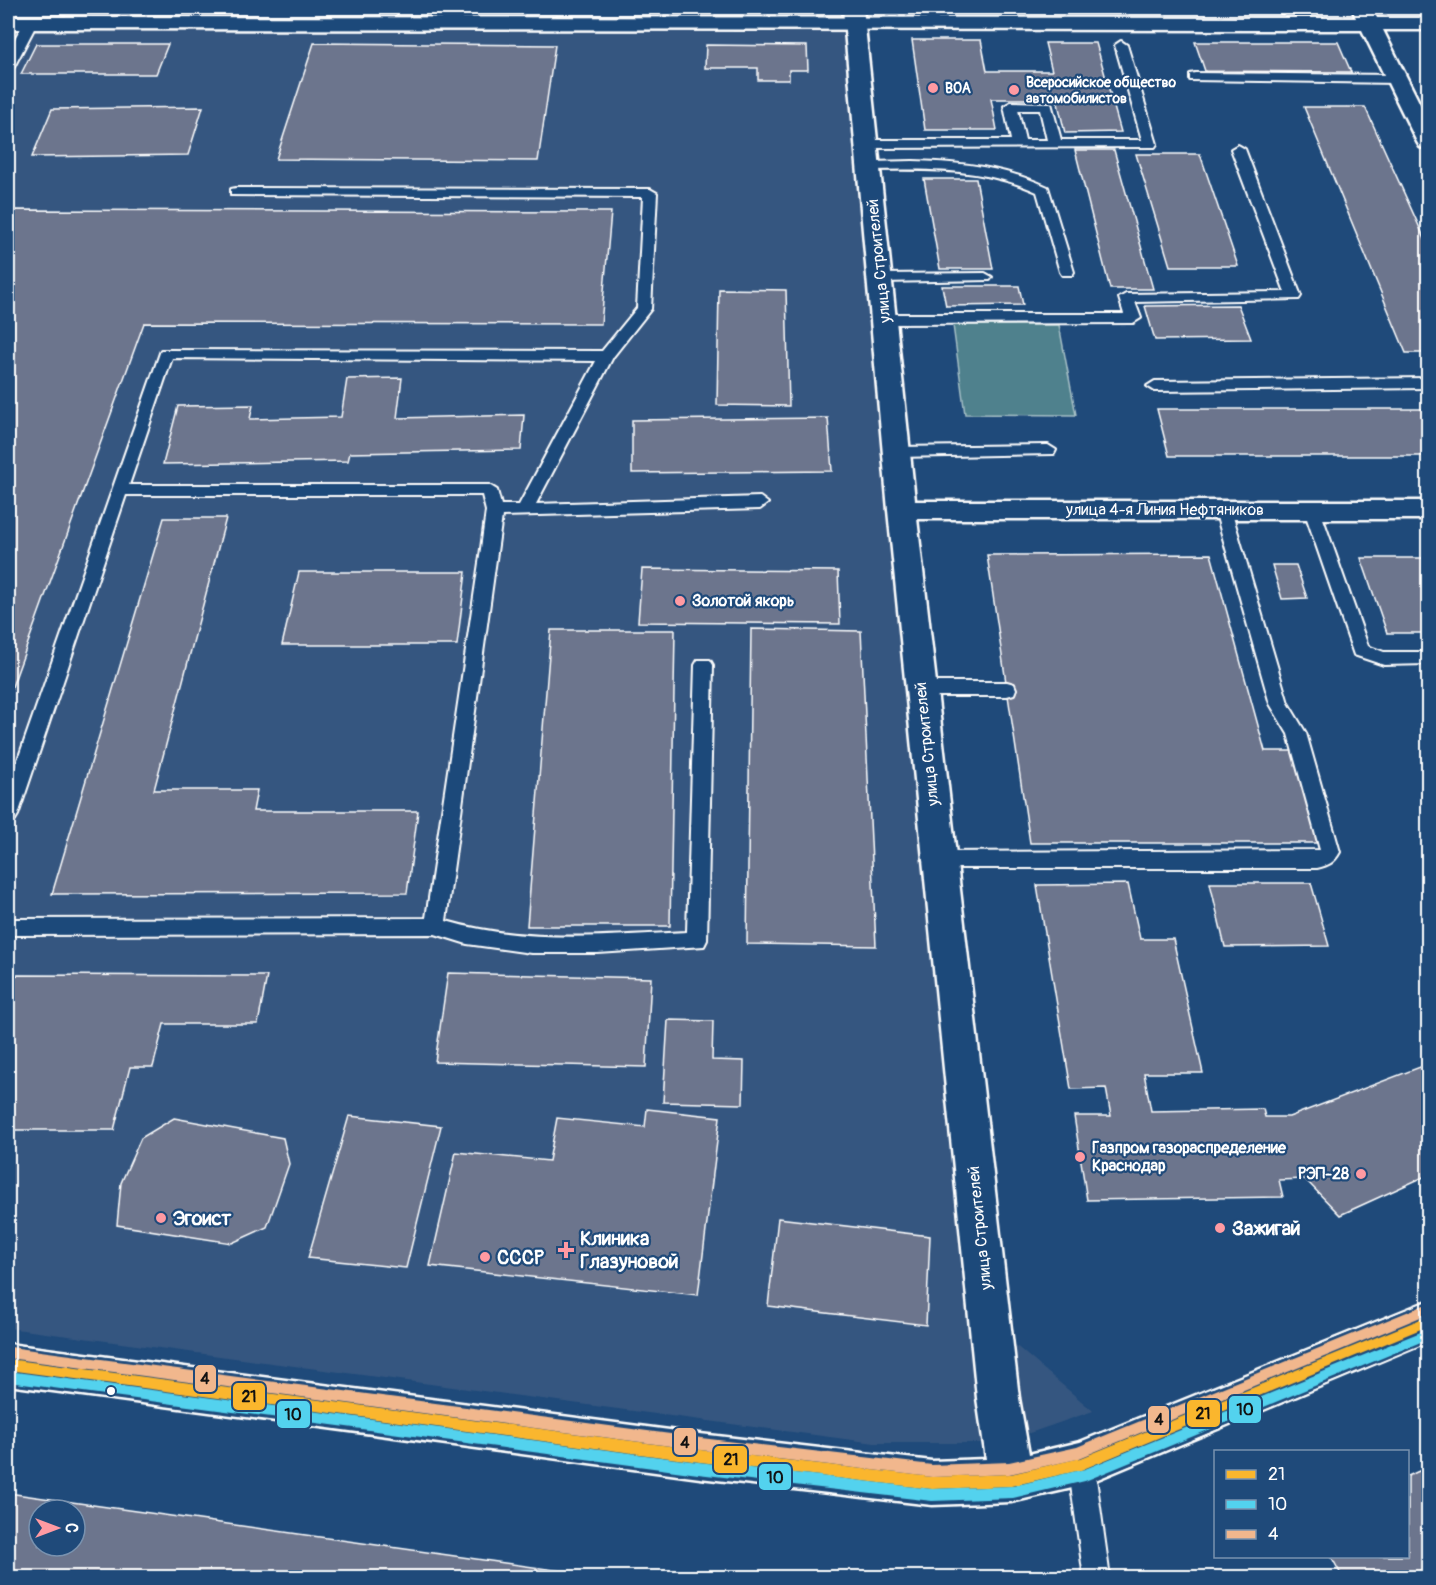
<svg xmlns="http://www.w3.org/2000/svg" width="1436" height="1585" font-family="Pangolin,sans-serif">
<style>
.built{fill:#365780}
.green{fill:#4f818d;stroke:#a7c0c6;stroke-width:1.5}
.building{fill:#6c748d;stroke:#fff;stroke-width:1.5;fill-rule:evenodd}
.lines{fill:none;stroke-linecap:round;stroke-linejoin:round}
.lane-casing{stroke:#fff;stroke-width:4}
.street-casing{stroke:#fff;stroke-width:5}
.secondary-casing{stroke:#fff;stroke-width:5}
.lane{fill:#1f4a7a;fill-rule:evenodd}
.street{fill:#1f4a7a;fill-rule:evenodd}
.secondary{fill:#1f4a7a;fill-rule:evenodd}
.bus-1-casing{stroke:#1f4a7a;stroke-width:5}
.bus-2-casing{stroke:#1f4a7a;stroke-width:5}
.bus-3-casing{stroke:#1f4a7a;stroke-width:5}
.bus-1{fill:#fab62d;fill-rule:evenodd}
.bus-2{fill:#53d2ee;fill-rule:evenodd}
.bus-3{fill:#f1b78d;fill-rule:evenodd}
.poi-dot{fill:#ff9aa2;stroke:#1f4a7a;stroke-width:2}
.bus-dot{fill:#fff;stroke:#1f4a7a;stroke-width:2}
.labels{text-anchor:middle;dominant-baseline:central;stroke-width:4.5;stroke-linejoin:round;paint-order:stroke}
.far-poi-label{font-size:14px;font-weight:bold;fill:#fff;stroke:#1f4a7a;text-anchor:start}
.street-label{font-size:16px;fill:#fff;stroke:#1f4a7a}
.poi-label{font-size:16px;font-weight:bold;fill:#fff;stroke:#1f4a7a;text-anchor:start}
.near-poi-label{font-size:20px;font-weight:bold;fill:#fff;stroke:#1f4a7a;text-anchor:start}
.line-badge{stroke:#1f4a7a;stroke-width:2}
.pale-badge-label{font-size:16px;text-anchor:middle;font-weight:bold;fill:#111}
</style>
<rect width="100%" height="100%" fill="#1f4a7a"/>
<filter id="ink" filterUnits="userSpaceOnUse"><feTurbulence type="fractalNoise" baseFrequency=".0167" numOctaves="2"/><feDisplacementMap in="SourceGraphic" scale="12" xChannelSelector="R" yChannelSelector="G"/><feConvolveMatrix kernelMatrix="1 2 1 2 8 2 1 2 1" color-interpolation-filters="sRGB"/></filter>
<g filter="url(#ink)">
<g class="built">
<polygon points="35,8 480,8 34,9"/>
<polygon points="26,15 867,19 1007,1338 1093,1411 1021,1436 988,1443 875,1443 8,1328 8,50"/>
</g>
<polygon class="green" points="953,325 1059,325 1076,415 965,414"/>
<g class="building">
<polygon points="912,40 981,40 987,71 1052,71 1045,43 1096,43 1121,132 1065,133 1057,99 991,99 997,130 925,130"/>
<polygon points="1195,42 1338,42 1351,72 1205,71"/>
<polygon points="314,43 555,45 538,161 276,159"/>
<polygon points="36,44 168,44 156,74 21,74"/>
<polygon points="706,45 807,46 808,70 789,70 789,80 758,80 758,68 705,68"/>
<polygon points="203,107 188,155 32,157 52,109"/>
<polygon points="1304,107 1365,107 1428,246 1428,353 1406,353"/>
<polygon points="1075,150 1114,150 1153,289 1110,289"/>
<polygon points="1136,154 1200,154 1238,266 1170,266"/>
<polygon points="924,179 976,179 993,269 940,269"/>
<polygon points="8,210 611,212 601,324 144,323 8,698"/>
<polygon points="942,286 1019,286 1023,305 946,306"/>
<polygon points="719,289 786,290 789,406 717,405"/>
<polygon points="1238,305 1251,339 1155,340 1145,306"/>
<polygon points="402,378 397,418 524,415 521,450 350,453 348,461 163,464 178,406 253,405 250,419 341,417 347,379"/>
<polygon points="1157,409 1428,409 1428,456 1169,456"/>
<polygon points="828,418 832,471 632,473 632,420"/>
<polygon points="164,518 226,518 154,790 257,790 253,811 418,811 407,893 52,894"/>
<polygon points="1211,554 1265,751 1292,751 1318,843 1030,843 987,555"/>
<polygon points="1361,558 1428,558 1428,633 1387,633"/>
<polygon points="1272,565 1296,565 1307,598 1282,599"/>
<polygon points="642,569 838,571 840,624 638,622"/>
<polygon points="299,572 466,572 457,645 282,645"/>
<polygon points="751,629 861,631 876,946 747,944"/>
<polygon points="551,630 675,630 670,926 527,926"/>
<polygon points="1210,883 1311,883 1329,946 1225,947"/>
<polygon points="1128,884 1140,939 1173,939 1203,1073 1144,1073 1151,1111 1263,1109 1265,1117 1289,1117 1428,1064 1428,1175 1340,1215 1305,1179 1279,1180 1283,1197 1087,1200 1074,1116 1111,1116 1106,1088 1071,1089 1037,885"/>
<polygon points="448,973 651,978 646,1067 435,1062"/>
<polygon points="16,975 267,976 258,1024 164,1024 153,1067 130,1067 114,1130 8,1130 8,1000"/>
<polygon points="668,1020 713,1021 712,1060 744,1061 743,1104 663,1102"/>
<polygon points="647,1109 720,1117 698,1295 430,1266 456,1152 549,1161 557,1118 645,1127"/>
<polygon points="349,1116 441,1126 406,1268 308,1258"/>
<polygon points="174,1118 283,1138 289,1164 267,1227 232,1243 117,1225 121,1183 141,1138"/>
<polygon points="778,1218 930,1236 926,1325 768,1306"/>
<polygon points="1428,1467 1428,1578 1343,1578 1331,1556 1408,1556 1408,1476"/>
<path d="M8 1493 611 1578H8ZM39 1510H75V1546H39Z"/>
</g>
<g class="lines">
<g class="lane-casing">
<g id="lane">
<path d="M30 21 36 25 14 67 8 71C8 57 15 27 30 21Z"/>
<path d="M1121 41 1127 45 1157 144 1155 147 867 148 860 144 867 140H1011L1004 106 1011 102 1051 103 1061 140H1142L1115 45ZM1018 110H1040L1047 140H1025Z"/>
<polygon points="1195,73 1397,75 1403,79 1397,83 1190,80 1190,74"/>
<polygon points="1238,145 1245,149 1301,296 1299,299 1135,302 1141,318 1133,323 885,324 877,319 885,314 1124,314 1119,298 1126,294 1285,292 1231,149"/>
<path d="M913 161C961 162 1005 167 1048 187L1074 272 1072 275H1062L1060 272 1037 192C984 168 927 169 870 170L863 166 870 162Z"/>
<path d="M236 188 650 189 657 193 651 309 613 357 536 504 760 497 768 503 760 509 502 516 446 921C525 944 606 936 687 932L695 665 698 660H710L713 665 707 940 704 946 598 953H531L467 944 435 934 8 935V919L426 918 480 556 486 511 482 495H126L18 815 15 820 8 822V788L161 350 602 351 637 308 643 197 231 195V189ZM172 358 596 361 519 505H501L497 490 489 485H129Z"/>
<polygon points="985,273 992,277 990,280 881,282 874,278 881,274"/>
<polygon points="1428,378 1428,388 1155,391 1147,386 1155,381"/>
<polygon points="1048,445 1056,450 1054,454 897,457 889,452 897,447"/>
<path d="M1223 504 1231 510 1288 703 1306 733 1340 852C1334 863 1329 865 1317 868H940L933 866 930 860 933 854 940 852 1320 850 1288 734 1270 704 1215 510Z"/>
<polygon points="1312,504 1320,510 1368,646 1384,652 1428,652 1428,664 1384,665 1354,655 1304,510"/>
<polygon points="921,682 1007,682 1014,684 1016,689 1014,694 1007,696 921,696 914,694 912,689 914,684"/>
<polygon points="1081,1451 1090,1455 1094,1464 1110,1578 1084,1578 1068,1464 1072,1455"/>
</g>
</g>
<g class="street-casing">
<g id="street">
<polygon points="1352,8 1372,8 1377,18 1428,18 1428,30 1383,30 1428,120 1428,149 1420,147 1417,142 1362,30 8,29 8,17 1356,18"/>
<polygon points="902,501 1428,501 1428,519 902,519 892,517 888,510 892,503"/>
</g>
</g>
<g class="secondary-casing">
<polygon id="secondary" points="843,8 863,8 916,510 1019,1398 1029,1454 1080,1442 1428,1301 1428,1341 1081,1486 1011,1502 932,1505 700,1478 8,1385 8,1344 700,1434 932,1461 986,1459 977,1398 888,510"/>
</g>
<use href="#lane" class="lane"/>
<use href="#street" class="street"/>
<use href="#secondary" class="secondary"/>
<g class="bus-1-casing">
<polygon id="bus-1" points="1428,1316 1428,1326 1081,1470 1011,1486 932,1489 700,1462 8,1370 8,1359 700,1450 932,1477 1011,1474 1081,1458"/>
</g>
<g class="bus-2-casing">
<polygon id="bus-2" points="1428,1329 1428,1339 1085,1481 1013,1498 932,1501 698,1474 8,1382 8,1371 698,1462 932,1489 1013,1486 1085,1469"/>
</g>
<g class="bus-3-casing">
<polygon id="bus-3" points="1424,1305 1428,1306 1428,1314 1077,1459 1009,1474 932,1477 701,1450 8,1358 8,1348 10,1347 701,1438 932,1465 1009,1462 1077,1447"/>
</g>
<use href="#bus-1" class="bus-1"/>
<use href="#bus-2" class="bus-2"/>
<use href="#bus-3" class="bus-3"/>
</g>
</g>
<g class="poi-dot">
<circle cx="933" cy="88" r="6"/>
<circle cx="1014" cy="90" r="6"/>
<circle cx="680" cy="601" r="6"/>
<circle cx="1080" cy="1157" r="6"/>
<circle cx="1361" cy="1174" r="6"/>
<circle cx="161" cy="1218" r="6"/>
<circle cx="1220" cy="1228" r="6"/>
<path d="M563 1241h6v6h6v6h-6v6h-6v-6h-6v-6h6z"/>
<circle cx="485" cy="1257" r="6"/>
</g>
<circle class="bus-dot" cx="111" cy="1391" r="5"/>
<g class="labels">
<g class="far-poi-label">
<text x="1026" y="82">Всеросийское общество<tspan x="1026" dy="16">автомобилистов</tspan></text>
<text x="945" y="88">ВОА</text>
</g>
<g class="street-label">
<text transform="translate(879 261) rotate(-96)">улица Строителей</text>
<text x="1165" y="510">улица 4-я Линия Нефтяников</text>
<text transform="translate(927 744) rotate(-96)">улица Строителей</text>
<text transform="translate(980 1228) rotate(-96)">улица Строителей</text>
</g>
<g class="poi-label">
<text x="692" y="601">Золотой якорь</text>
<text x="1092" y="1148">Газпром газораспределение<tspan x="1092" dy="18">Краснодар</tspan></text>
<text x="1349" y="1174" text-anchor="end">РЭП-28</text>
</g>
<g class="near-poi-label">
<text x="173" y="1218">Эгоист</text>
<text x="1232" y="1228">Зажигай</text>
<text x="580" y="1238">Клиника<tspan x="580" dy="23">Глазуновой</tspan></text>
<text x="497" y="1257">СССР</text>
</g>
</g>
<g class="line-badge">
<rect x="194" y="1364" width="23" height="29" rx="6" fill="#f1b78d"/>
<rect x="232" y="1382" width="34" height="29" rx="6" fill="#fab62d"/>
<rect x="1228" y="1395" width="34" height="29" rx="6" fill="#53d2ee"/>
<rect x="1186" y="1399" width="35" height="29" rx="6" fill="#fab62d"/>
<rect x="276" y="1400" width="35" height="29" rx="6" fill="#53d2ee"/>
<rect x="1147" y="1405" width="23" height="29" rx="6" fill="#f1b78d"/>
<rect x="673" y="1427" width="24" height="29" rx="6" fill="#f1b78d"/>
<rect x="713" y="1445" width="35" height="29" rx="6" fill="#fab62d"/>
<rect x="758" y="1463" width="34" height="28" rx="6" fill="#53d2ee"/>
</g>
<g class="pale-badge-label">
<text x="205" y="1384">4</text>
<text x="249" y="1402">21</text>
<text x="1245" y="1415">10</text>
<text x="1203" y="1419">21</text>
<text x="293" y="1420">10</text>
<text x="1159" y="1425">4</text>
<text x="685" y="1448">4</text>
<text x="731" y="1465">21</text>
<text x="775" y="1483">10</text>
</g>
<rect width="1436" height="1585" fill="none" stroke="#1f4a7a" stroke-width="30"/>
<rect x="15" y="15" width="1406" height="1555" fill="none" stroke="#fff" stroke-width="2" filter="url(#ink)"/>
<rect x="1214" y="1450" width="195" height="108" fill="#1f4a7a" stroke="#7992af" stroke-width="1.5"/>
<rect x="1226" y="1470" width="30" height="9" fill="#fab62d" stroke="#7992af" stroke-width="1.5"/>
<text x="1268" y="1480" font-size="18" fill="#ffffff">21</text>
<rect x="1226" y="1500" width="30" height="9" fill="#53d2ee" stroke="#7992af" stroke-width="1.5"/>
<text x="1268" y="1510" font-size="18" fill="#ffffff">10</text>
<rect x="1226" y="1530" width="30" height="9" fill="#f1b78d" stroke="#7992af" stroke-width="1.5"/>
<text x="1268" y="1540" font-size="18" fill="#ffffff">4</text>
<g transform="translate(57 1528) rotate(90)"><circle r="28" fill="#1f4a7a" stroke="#7992af" stroke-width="1.5"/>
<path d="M0-4.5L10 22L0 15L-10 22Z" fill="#ff9aa2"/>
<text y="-9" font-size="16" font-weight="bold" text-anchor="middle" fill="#ffffff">С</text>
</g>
</svg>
